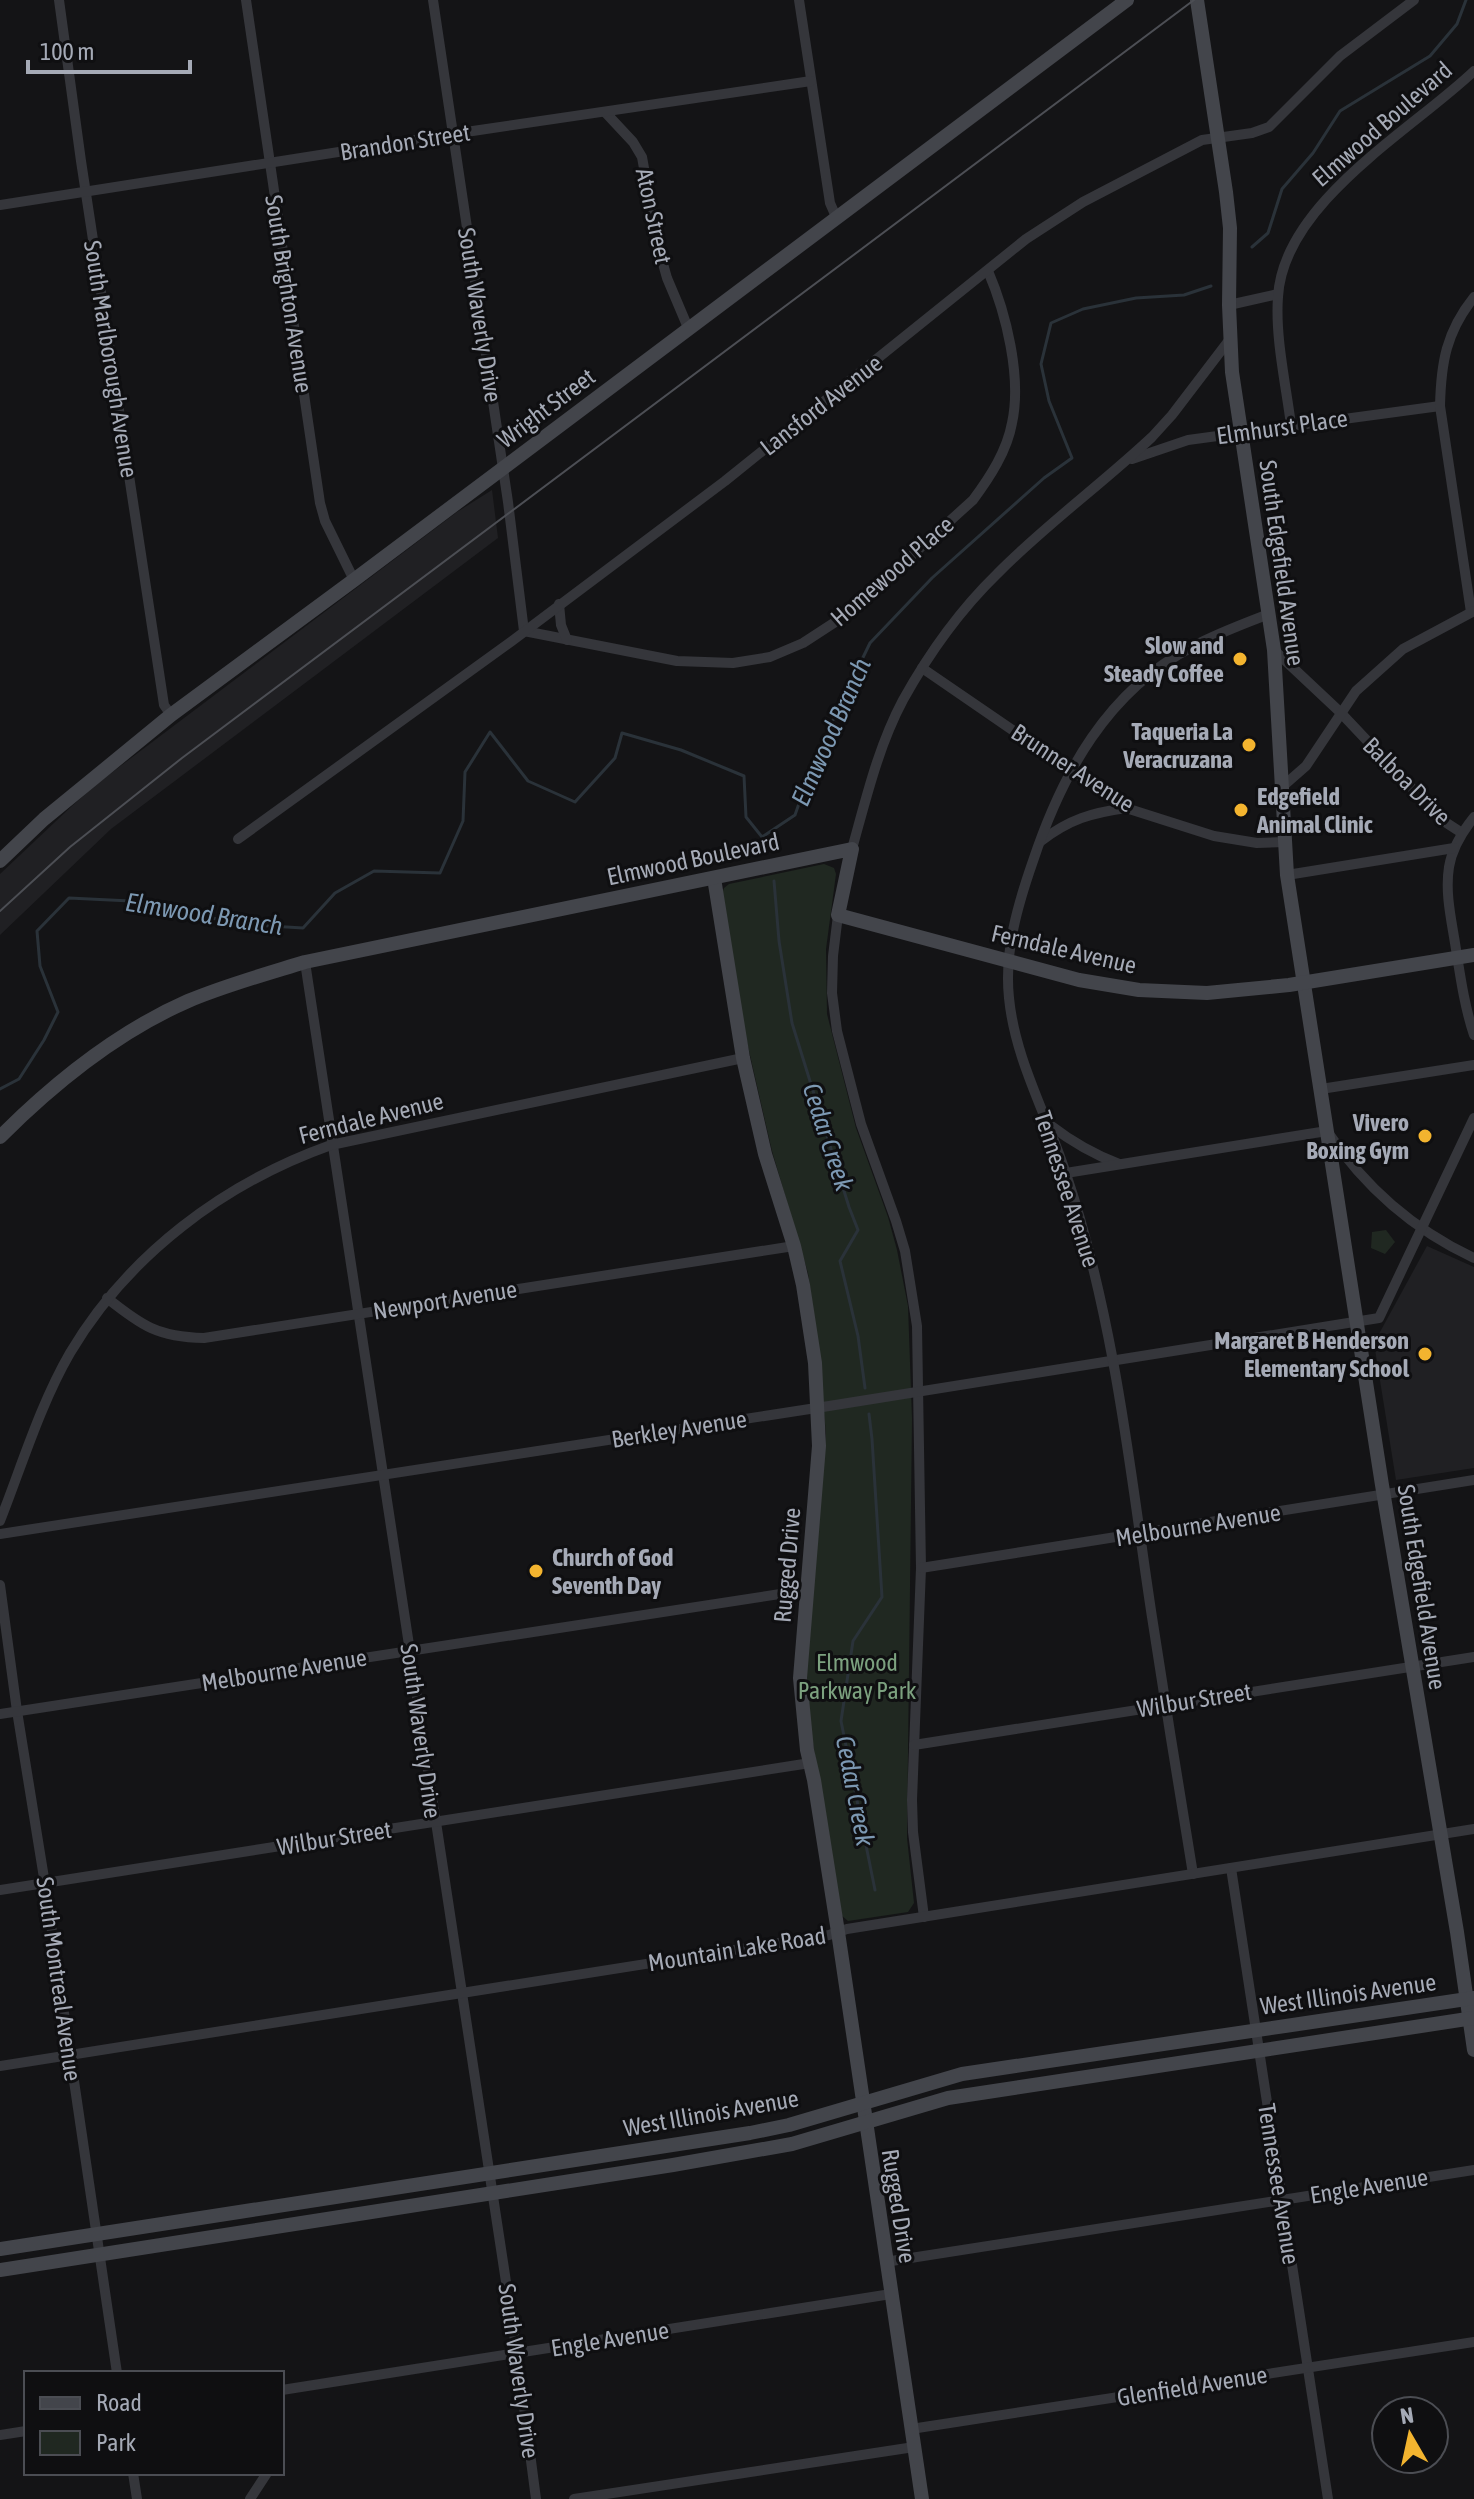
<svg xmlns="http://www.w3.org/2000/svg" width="1474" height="2499" font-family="'Asap Condensed',sans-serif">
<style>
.built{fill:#202023}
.green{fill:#202821}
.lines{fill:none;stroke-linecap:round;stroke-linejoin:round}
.stream{stroke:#2a3239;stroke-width:3}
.street{stroke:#35363b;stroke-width:10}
.secondary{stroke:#43454b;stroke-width:14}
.tram{stroke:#4c4e54;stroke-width:2}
.poi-dot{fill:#f3b42f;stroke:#0f0f11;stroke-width:3}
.labels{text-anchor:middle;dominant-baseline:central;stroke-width:6;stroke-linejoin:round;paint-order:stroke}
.street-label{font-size:24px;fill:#a5aab6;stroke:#0f0f11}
.poi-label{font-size:24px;font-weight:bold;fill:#a5aab6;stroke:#0f0f11;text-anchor:end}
.park-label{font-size:24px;fill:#7ca17f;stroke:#0f0f11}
.water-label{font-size:26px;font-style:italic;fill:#7c98b2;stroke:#0f0f11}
</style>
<rect width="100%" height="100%" fill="#141416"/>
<g class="built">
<polygon points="492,490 498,538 111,829 0,935 0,874 73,805 98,783 457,512"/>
<polygon points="1427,1246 1474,1267 1474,1468 1396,1480 1374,1343"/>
</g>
<g class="green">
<polygon points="824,864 834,868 836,874 826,949 827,1014 856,1128 888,1217 897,1250 908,1306 912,1419 907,1838 914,1903 908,1912 848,1921 841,1915 810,1725 806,1676 826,1434 816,1330 808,1273 772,1151 741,1016 722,894 724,888 729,884"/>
<polygon points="1386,1230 1395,1242 1385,1254 1371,1248 1372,1232"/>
</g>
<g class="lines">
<g class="stream">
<polyline points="1252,247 1268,233 1282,189 1313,153 1340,111 1430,56 1457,24 1466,0"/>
<polyline points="774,881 779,941 792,1023 849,1207 858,1230 840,1261 858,1336 865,1388"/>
<polyline points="0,1089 19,1079 44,1040 58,1012 40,966 37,931 69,898 151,902 236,924 303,928 335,893 374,871 440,873 463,821 465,772 490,732 528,781 575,802 615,758 622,733 681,750 744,776 746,817 762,837 795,815 810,772 838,709 870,643 932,578 1044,478 1072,458 1049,401 1041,364 1051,323 1083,309 1136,298 1184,295 1211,286"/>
<polyline points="869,1414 872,1439 882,1597 853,1641 841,1721 875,1890"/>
</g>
<g class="street">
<polyline points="59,0 81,161 164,705 171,715"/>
<polyline points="246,0 320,503 325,521 354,580"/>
<path d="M433 0 508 502 524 631 677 661 733 663 770 657 803 643 846 615 973 500C990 477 1007 451 1012 423 1022 377 1006 313 988 271"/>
<polyline points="799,0 830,203 837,219"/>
<polyline points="605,112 633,142 642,157 658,246 667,278 689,330"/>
<polyline points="0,205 466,132 811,81"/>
<polyline points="1229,305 1278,294"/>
<path d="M1291 425C1286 385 1275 337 1278 297 1283 203 1412 130 1474 71"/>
<polyline points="1132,459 1188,440 1440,406"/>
<polyline points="559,604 561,625 567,640"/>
<path d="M1471 612 1440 406C1441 363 1446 332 1474 297"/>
<polyline points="1274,650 1340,712 1442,820 1462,833"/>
<polyline points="922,668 1126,808 1214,836 1257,843 1285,842"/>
<polyline points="1282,787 1306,766 1356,691 1403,649 1474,611"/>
<path d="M1474 817C1462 832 1452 848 1449 867 1445 892 1451 918 1455 943 1460 974 1464 1005 1474 1035"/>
<polyline points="238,839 512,641 725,481 1026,239 1083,202 1202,140 1252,133 1269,127 1340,56 1414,0"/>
<path d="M1041 841C1070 819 1091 813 1126 808"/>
<path d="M852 849C866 799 878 747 903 700 928 655 960 610 997 574 1044 526 1102 484 1152 437L1172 415 1230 339"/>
<polyline points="1287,875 1454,848"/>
<polyline points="838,915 833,956 832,993 837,1031 861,1124 896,1221 905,1251 917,1326 921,1568 912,1800 913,1832 924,1917"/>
<polyline points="305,962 517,2354 536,2499"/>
<polyline points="1321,1089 1474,1065"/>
<path d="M1050 1125C1072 1142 1093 1154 1119 1164"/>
<path d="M1066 1173 1327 1131C1364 1186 1414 1230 1474 1258"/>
<path d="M107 1298C142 1326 158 1337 204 1338L794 1246"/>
<path d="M0 1521C22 1465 40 1405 70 1353 128 1255 224 1183 331 1145L743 1058"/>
<polyline points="0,1534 829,1406 1379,1318 1474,1118"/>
<polyline points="921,1568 1474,1480"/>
<polyline points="0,1585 17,1711 45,1884 117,2373"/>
<polyline points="0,1714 806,1590"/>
<polyline points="914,1745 1474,1657"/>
<polyline points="1231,1868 1328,2499"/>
<path d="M1193 1874C1179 1788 1165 1703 1152 1617 1139 1532 1129 1446 1113 1361 1101 1297 1086 1232 1065 1171 1046 1113 1015 1059 1009 998 1004 951 1018 904 1033 861 1062 774 1107 691 1192 647 1216 634 1243 624 1269 614"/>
<polyline points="0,1890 810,1763"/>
<polyline points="0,2066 829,1935 847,1929 1474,1829"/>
<polyline points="885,2262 1474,2170"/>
<polyline points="282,2390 891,2294"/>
<polyline points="911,2429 1474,2342"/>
<polyline points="0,2435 26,2431"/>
<polyline points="133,2473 137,2499"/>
<polyline points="250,2499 267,2473"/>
<polyline points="574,2499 914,2447"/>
</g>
<g class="secondary">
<polyline points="1197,0 1226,192 1230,228 1229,305 1232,372 1274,650 1287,875 1382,1485 1457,1932 1474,2050"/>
<polyline points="0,861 44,819 171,715 354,580 1127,0"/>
<polyline points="714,878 743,1058 765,1154 794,1246 803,1285 815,1363 819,1446 800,1678 807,1750 814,1780 838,1932 922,2499"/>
<path d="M0 1137C54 1083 117 1032 188 1001 226 985 266 974 305 962L852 849 838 915 1079 980 1139 990 1207 993 1289 985 1474 955"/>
<polyline points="0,2249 750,2133 789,2125 962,2074 1474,1998"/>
<polyline points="0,2270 673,2165 792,2144 948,2098 1474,2018"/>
</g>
<polyline class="tram" points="0,911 70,847 182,758 1194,0"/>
</g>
<g class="poi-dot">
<circle cx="1240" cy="659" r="8"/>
<circle cx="1249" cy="745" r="8"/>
<circle cx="1241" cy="810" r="8"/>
<circle cx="1425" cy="1136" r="8"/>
<circle cx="1425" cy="1354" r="8"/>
<circle cx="536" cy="1571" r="8"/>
</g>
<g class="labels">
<g class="street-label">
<text transform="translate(1382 124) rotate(-41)">Elmwood Boulevard</text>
<text transform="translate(405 142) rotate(-9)">Brandon Street</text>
<text transform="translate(654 216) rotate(78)">Aton Street</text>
<text transform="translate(289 294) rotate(81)">South Brighton Avenue</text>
<text transform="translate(480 315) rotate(81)">South Waverly Drive</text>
<text transform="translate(111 359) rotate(81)">South Marlborough Avenue</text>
<text transform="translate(821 405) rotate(-38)">Lansford Avenue</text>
<text transform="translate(546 408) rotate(-37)">Wright Street</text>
<text transform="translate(1282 427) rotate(-8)">Elmhurst Place</text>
<text transform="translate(1282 563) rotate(82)">South Edgefield Avenue</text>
<text transform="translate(892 571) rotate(-41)">Homewood Place</text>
<text transform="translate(1073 768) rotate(33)">Brunner Avenue</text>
<text transform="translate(1407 781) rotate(45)">Balboa Drive</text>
<text transform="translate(693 859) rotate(-12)">Elmwood Boulevard</text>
<text transform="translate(1064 949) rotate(13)">Ferndale Avenue</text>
<text transform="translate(371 1118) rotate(-14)">Ferndale Avenue</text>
<text transform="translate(1067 1189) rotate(72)">Tennessee Avenue</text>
<text transform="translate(445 1300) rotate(-9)">Newport Avenue</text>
<text transform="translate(679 1429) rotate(-9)">Berkley Avenue</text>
<text transform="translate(1198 1525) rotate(-9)">Melbourne Avenue</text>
<text transform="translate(787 1565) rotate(-85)">Rugged Drive</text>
<text transform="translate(1422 1587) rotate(81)">South Edgefield Avenue</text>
<text transform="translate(284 1670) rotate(-9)">Melbourne Avenue</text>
<text transform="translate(1194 1700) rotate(-9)">Wilbur Street</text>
<text transform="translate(421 1731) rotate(82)">South Waverly Drive</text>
<text transform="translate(334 1838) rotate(-9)">Wilbur Street</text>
<text transform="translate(737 1949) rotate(-9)">Mountain Lake Road</text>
<text transform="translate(59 1979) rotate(82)">South Montreal Avenue</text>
<text transform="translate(1348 1994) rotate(-8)">West Illinois Avenue</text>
<text transform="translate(711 2113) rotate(-10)">West Illinois Avenue</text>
<text transform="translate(1279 2184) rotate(81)">Tennessee Avenue</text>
<text transform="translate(1369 2186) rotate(-9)">Engle Avenue</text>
<text transform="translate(899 2206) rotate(81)">Rugged Drive</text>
<text transform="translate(610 2339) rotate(-9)">Engle Avenue</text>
<text transform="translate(519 2371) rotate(82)">South Waverly Drive</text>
<text transform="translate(1192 2386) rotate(-9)">Glenfield Avenue</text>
</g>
<g class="poi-label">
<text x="1224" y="645">Slow and<tspan x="1224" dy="28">Steady Coffee</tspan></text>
<text x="1233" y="731">Taqueria La<tspan x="1233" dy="28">Veracruzana</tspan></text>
<text x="1257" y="796" text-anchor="start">Edgefield<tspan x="1257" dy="28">Animal Clinic</tspan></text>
<text x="1409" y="1122">Vivero<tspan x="1409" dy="28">Boxing Gym</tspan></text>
<text x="1409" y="1340">Margaret B Henderson<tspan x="1409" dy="28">Elementary School</tspan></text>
<text x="552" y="1557" text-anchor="start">Church of God<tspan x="552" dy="28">Seventh Day</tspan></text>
</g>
<g class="park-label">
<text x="857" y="1662">Elmwood<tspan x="857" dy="28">Parkway Park</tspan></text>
</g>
<g class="water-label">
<text transform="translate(831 732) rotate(-66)">Elmwood Branch</text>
<text transform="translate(204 914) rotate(9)">Elmwood Branch</text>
<text transform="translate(828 1137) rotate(72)">Cedar Creek</text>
<text transform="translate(855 1791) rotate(79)">Cedar Creek</text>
</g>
</g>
<rect x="24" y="2371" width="260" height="104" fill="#0f0f11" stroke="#4b4d53" stroke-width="2"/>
<rect x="40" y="2397" width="40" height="12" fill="#43454b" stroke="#4b4d53" stroke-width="2"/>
<text x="96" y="2411" font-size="24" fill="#a5aab6">Road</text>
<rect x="40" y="2431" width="40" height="24" fill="#202821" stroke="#4b4d53" stroke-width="2"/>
<text x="96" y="2451" font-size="24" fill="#a5aab6">Park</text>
<g transform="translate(1410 2435) rotate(351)"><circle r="38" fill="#0f0f11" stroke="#4b4d53" stroke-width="2"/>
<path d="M0-6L14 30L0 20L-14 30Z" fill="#f3b42f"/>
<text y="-12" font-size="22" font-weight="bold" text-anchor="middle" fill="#a5aab6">N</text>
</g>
<path d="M28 60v12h162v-12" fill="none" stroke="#a5aab6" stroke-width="4"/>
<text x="40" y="60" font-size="24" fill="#a5aab6" stroke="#0f0f11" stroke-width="6" paint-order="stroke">100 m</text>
</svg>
